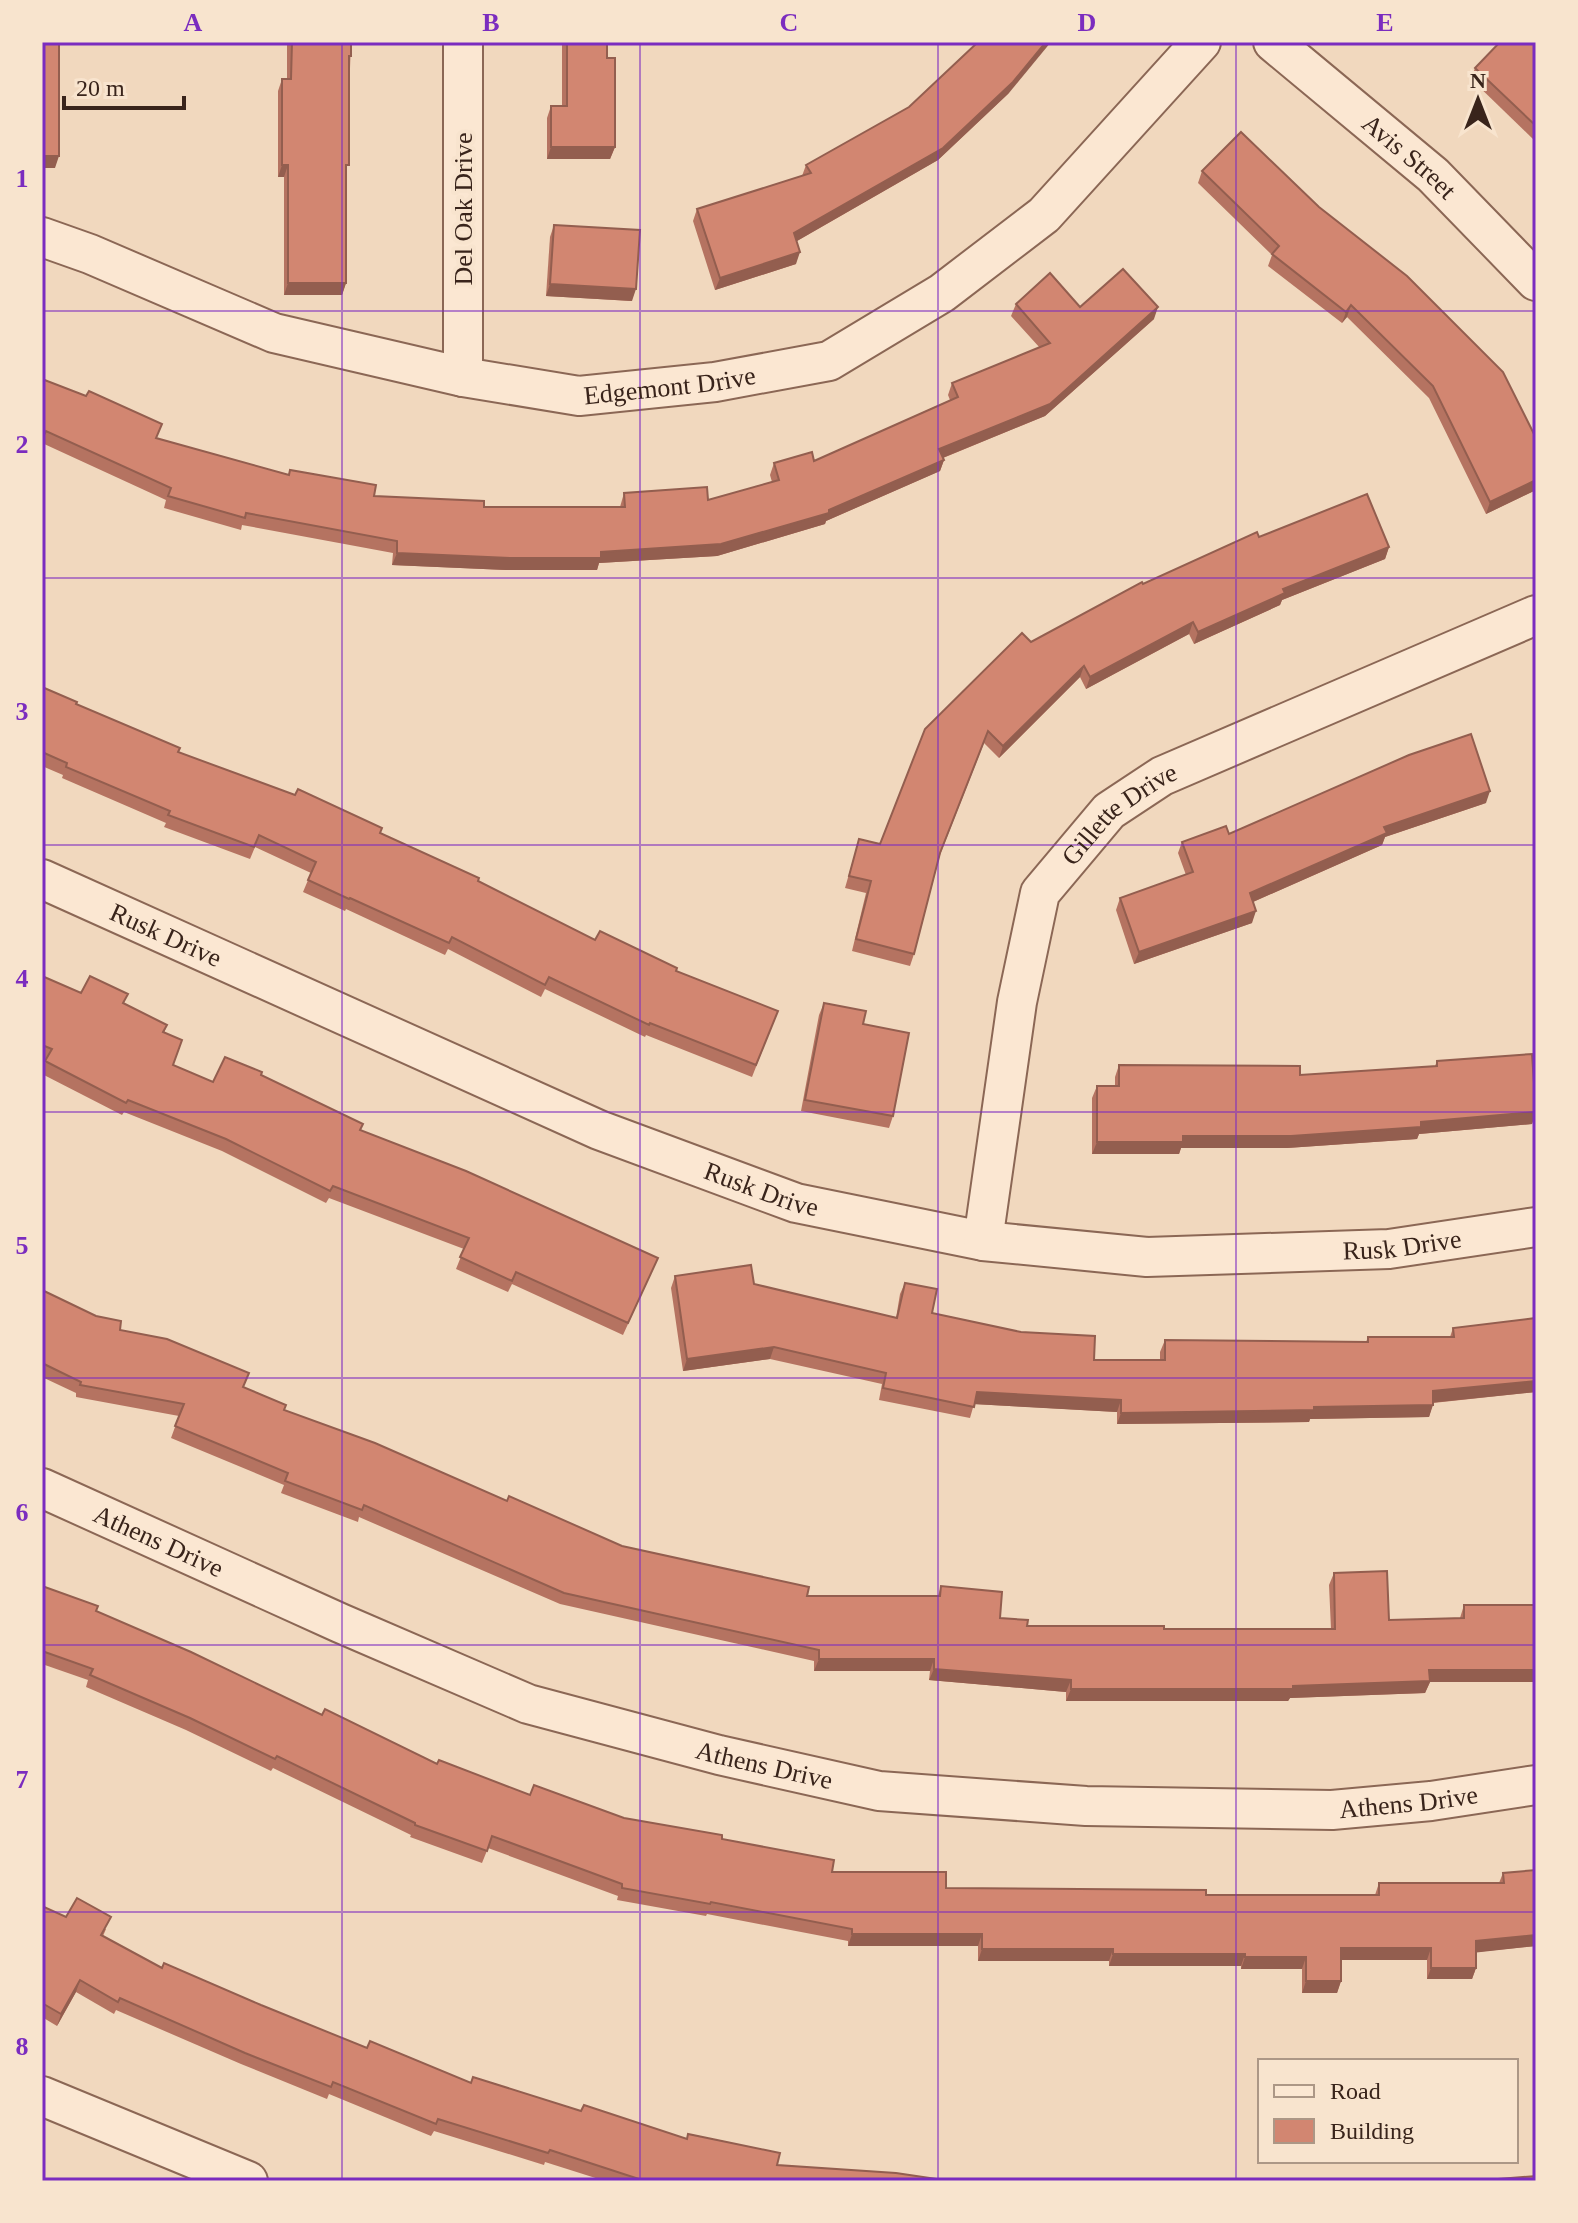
<svg xmlns="http://www.w3.org/2000/svg" width="1578" height="2223" font-family="Georgia,serif">
<style>
.lines{fill:none;stroke-linecap:round;stroke-linejoin:round}
.street-casing{stroke:#8b6755;stroke-width:42}
.street{stroke:#fbe7d2;stroke-width:38}
.wall{fill:#b57361}
.shaded-wall{fill:#935e4f}
.building{fill:#d28671;stroke:#935e4f;stroke-width:2}
.grid{fill:none;stroke:#7b2cbf;stroke-width:2;stroke-opacity:0.55}
.labels{text-anchor:middle;dominant-baseline:central;stroke-width:8;stroke-linejoin:round;paint-order:stroke}
.street-label{font-size:26px;fill:#39241b;stroke:#f8e4ce}
.neatline{fill:none;stroke:#7b2cbf;stroke-width:3}
.grid-label{font-size:26px;text-anchor:middle;font-weight:bold;fill:#7b2cbf}
</style>
<rect width="100%" height="100%" fill="#f1d8be"/>
<g class="lines">
<g class="street-casing">
<g id="street">
<polyline points="463,42 463,377"/>
<path id="s1" d="M1273 42 1433 175 1536 281"/>
<path id="s2" d="M42 237 90 254 274 333 463 377 579 396 715 382 829 361 942 293 1044 215 1201 42"/>
<path id="s3" d="M42 879 599 1130 796 1203 983 1241 1147 1257 1389 1249 1536 1227"/>
<path id="s4" d="M983 1241 1017 1002 1040 893 1109 811 1162 776 1536 615"/>
<path id="s5" d="M42 1488 340 1623 528 1704 719 1755 879 1791 1086 1806 1332 1810 1431 1801 1536 1785"/>
<polyline points="42,2096 248,2181"/>
</g>
</g>
<use href="#street" class="street"/>
</g>
<g class="wall">
<polygon points="287,42 351,42 346,173 346,283 342,295 284,295 284,177 278,177 278,91 282,79 287,79"/>
<polygon points="562,42 607,42 607,58 615,147 610,159 547,159 547,118 551,106 562,106"/>
<polygon points="1536,44 1536,142 1471,79 1475,68"/>
<polygon points="1009,93 938,160 797,241 796,264 715,290 693,221 697,209 802,176 806,165"/>
<polygon points="1202,171 1536,438 1536,490 1486,514 1429,398 1347,317 1342,323 1268,266 1272,255 1198,183"/>
<polygon points="554,225 632,301 546,296 550,237"/>
<polygon points="1016,304 1080,307 1154,319 1045,416 943,458 944,460 940,471 826,521 825,524 717,556 599,563 597,570 506,570 392,565 393,553 242,525 241,530 164,508 166,500 42,443 42,379 157,438 288,475 290,470 374,496 484,507 620,507 624,493 708,500 772,482 770,475 774,463 814,461 950,400 948,395 952,383 1040,348 1011,316"/>
<polygon points="1259,537 1389,547 1385,559 1282,600 1280,605 1194,644 1189,634 1086,689 1080,677 999,758 984,743 940,855 914,954 910,966 852,951 866,893 845,888 859,839 880,844 1031,642 1143,584"/>
<polygon points="42,687 76,704 178,752 380,833 595,940 778,1011 752,1077 646,1035 645,1037 545,989 541,997 448,949 445,955 346,909 345,911 303,892 311,873 255,847 250,859 164,827 166,823 62,778 63,775 42,766"/>
<polygon points="1486,803 1385,837 1382,845 1253,902 1252,923 1134,964 1116,910 1120,898 1186,875 1178,853 1182,842 1229,834"/>
<polygon points="42,976 81,993 124,1004 167,1025 164,1033 173,1065 213,1082 261,1075 361,1130 658,1258 623,1335 512,1284 508,1292 456,1269 464,1249 329,1198 326,1203 222,1151 124,1112 122,1115 42,1074 46,1060 42,1059"/>
<polygon points="824,1003 863,1024 893,1116 889,1128 801,1111 819,1015"/>
<polygon points="1437,1061 1536,1109 1536,1113 1532,1124 1419,1134 1417,1139 1287,1148 1181,1148 1179,1154 1092,1154 1092,1098 1097,1086 1115,1086 1115,1077 1119,1065 1300,1075 1435,1066"/>
<polygon points="675,1276 754,1284 896,1318 900,1294 905,1283 932,1313 1094,1360 1160,1360 1160,1352 1165,1340 1366,1342 1368,1337 1450,1337 1453,1328 1536,1318 1536,1392 1433,1403 1429,1417 1310,1419 1309,1422 1117,1424 1117,1412 974,1404 970,1418 879,1400 882,1384 770,1359 683,1371 671,1288"/>
<polygon points="42,1290 120,1330 243,1388 284,1410 507,1501 622,1546 807,1596 938,1596 941,1586 1000,1618 1027,1626 1164,1629 1331,1629 1329,1585 1334,1573 1389,1620 1460,1618 1464,1605 1536,1682 1430,1682 1425,1693 1290,1698 1288,1701 1066,1701 1066,1692 929,1680 930,1671 814,1671 814,1661 560,1604 359,1517 358,1522 281,1493 284,1485 171,1438 179,1416 76,1397 76,1393 42,1377"/>
<polygon points="42,1586 322,1715 437,1764 530,1795 624,1818 722,1839 832,1872 946,1888 1206,1895 1375,1895 1379,1883 1499,1883 1503,1873 1536,1946 1476,1952 1476,1968 1472,1979 1427,1979 1427,1960 1341,1960 1341,1981 1337,1993 1302,1993 1302,1969 1241,1969 1241,1966 1109,1966 1109,1961 978,1961 978,1946 848,1946 848,1941 707,1914 706,1916 617,1900 618,1896 488,1848 482,1863 410,1837 411,1835 273,1768 271,1771 186,1730 86,1687 88,1680 42,1664"/>
<polygon points="42,1906 66,1917 106,1929 103,1936 162,1968 261,2005 367,2048 471,2083 687,2139 688,2134 777,2165 950,2181 605,2181 545,2162 544,2165 434,2131 431,2136 329,2094 327,2099 241,2064 116,2010 114,2014 76,1992 57,2026 42,2017"/>
</g>
<g class="shaded-wall">
<polygon points="1046,42 1051,42 1009,93 938,160 790,245 794,233"/>
<polygon points="551,147 615,147 610,159 547,159"/>
<polygon points="42,156 59,156 55,168 42,168"/>
<polygon points="282,165 288,165 284,177 278,177"/>
<polygon points="800,252 796,264 715,290 720,278"/>
<polygon points="288,283 346,283 342,295 284,295"/>
<polygon points="550,284 636,289 632,301 546,296"/>
<polygon points="1351,305 1347,317 1342,323 1346,312"/>
<polygon points="1158,307 1154,319 1045,416 935,461 939,449"/>
<polygon points="944,460 940,471 826,521 825,524 717,556 599,563 597,570 506,570 392,565 397,553 601,552 829,510"/>
<polygon points="1536,480 1536,490 1486,514 1490,502"/>
<polygon points="1389,547 1385,559 1282,600 1280,605 1194,644 1198,632 1283,589"/>
<polygon points="1193,622 1189,634 1086,689 1090,677"/>
<polygon points="1084,666 1080,677 999,758 1003,746"/>
<polygon points="1490,791 1486,803 1385,837 1382,845 1246,905 1250,893 1384,827"/>
<polygon points="1256,911 1252,923 1134,964 1139,952"/>
<polygon points="1536,1112 1532,1124 1419,1134 1417,1139 1287,1148 1181,1148 1179,1154 1092,1154 1097,1142 1421,1122"/>
<polygon points="774,1347 770,1359 683,1371 687,1359"/>
<polygon points="1536,1381 1536,1392 1429,1403 1433,1391"/>
<polygon points="977,1392 1121,1400 1117,1412 973,1404"/>
<polygon points="1433,1405 1429,1417 1310,1419 1309,1422 1117,1424 1121,1413 1314,1407"/>
<polygon points="819,1659 934,1659 930,1671 814,1671"/>
<polygon points="934,1669 1071,1680 1066,1692 929,1680"/>
<polygon points="1429,1670 1536,1670 1536,1682 1430,1682 1425,1693 1290,1698 1288,1701 1066,1701 1071,1689 1293,1686"/>
<polygon points="852,1934 982,1934 978,1946 848,1946"/>
<polygon points="1536,1935 1536,1946 1472,1953 1476,1941"/>
<polygon points="1341,1948 1431,1948 1427,1960 1337,1960"/>
<polygon points="982,1949 1113,1949 1109,1961 978,1961"/>
<polygon points="1113,1954 1245,1954 1241,1966 1109,1966"/>
<polygon points="1245,1957 1306,1957 1302,1969 1241,1969"/>
<polygon points="1431,1968 1476,1968 1472,1979 1427,1979"/>
<polygon points="80,1980 76,1992 57,2026 61,2014"/>
<polygon points="1306,1981 1341,1981 1337,1993 1302,1993"/>
</g>
<g class="building">
<rect x="42" y="42" width="17" height="114"/>
<polygon points="292,42 351,42 351,56 349,56 349,165 346,165 346,283 288,283 288,165 282,165 282,79 291,79"/>
<polygon points="567,42 607,42 607,58 615,58 615,147 551,147 551,106 567,106"/>
<polygon points="978,42 1046,42 1013,82 943,148 794,233 800,252 720,278 697,209 811,173 806,165 909,107"/>
<polygon points="1500,42 1533,42 1536,44 1536,126 1475,68"/>
<polygon points="1241,132 1319,207 1407,276 1503,372 1536,438 1536,480 1490,502 1433,386 1351,305 1346,312 1272,254 1279,246 1202,171"/>
<polygon points="554,225 640,230 636,289 550,284"/>
<polygon points="1123,269 1158,307 1050,404 939,449 944,460 829,510 829,513 721,544 601,552 601,558 510,558 397,553 397,541 246,513 245,518 168,496 171,488 46,431 43,437 42,436 42,379 86,396 89,391 162,424 156,438 289,475 290,470 376,485 374,496 484,501 484,507 625,507 624,493 707,487 708,500 779,480 774,463 812,452 814,461 958,397 952,383 1050,343 1016,304 1050,273 1080,307"/>
<polygon points="1367,494 1389,547 1283,589 1285,593 1198,632 1193,622 1090,677 1084,666 1003,746 988,731 940,853 914,954 856,939 871,881 849,876 859,839 880,844 925,729 1022,633 1031,642 1142,582 1143,584 1257,532 1259,537"/>
<polygon points="42,687 77,702 76,704 180,748 178,752 295,795 298,789 382,828 380,833 479,878 478,881 595,940 600,931 677,968 676,971 778,1011 756,1065 650,1023 649,1025 549,977 545,985 452,937 449,943 350,898 349,899 308,880 316,862 259,835 254,847 168,815 170,811 66,767 67,763 42,752"/>
<polygon points="1471,734 1490,791 1384,827 1387,833 1250,893 1256,911 1139,952 1120,898 1193,872 1182,842 1226,826 1229,834 1409,755"/>
<polygon points="42,976 81,993 90,976 128,994 123,1003 167,1025 163,1032 182,1040 173,1065 213,1082 225,1057 262,1072 261,1075 363,1124 360,1130 466,1171 658,1258 628,1323 516,1272 512,1281 460,1257 469,1238 333,1186 330,1191 226,1139 128,1100 126,1103 45,1061 52,1049 42,1045"/>
<polygon points="824,1003 866,1011 863,1024 909,1033 893,1116 805,1100"/>
<polygon points="1532,1054 1536,1112 1421,1122 1421,1127 1291,1136 1183,1136 1183,1142 1097,1142 1097,1086 1119,1086 1119,1065 1300,1066 1300,1075 1437,1066 1437,1061"/>
<polygon points="751,1265 754,1284 897,1318 905,1283 937,1289 932,1313 1021,1332 1095,1336 1094,1360 1165,1360 1165,1340 1368,1342 1368,1337 1454,1337 1453,1328 1536,1318 1536,1381 1433,1391 1433,1405 1314,1407 1314,1410 1121,1413 1121,1400 977,1392 974,1407 883,1388 886,1373 774,1347 687,1359 675,1276"/>
<polygon points="42,1290 96,1316 121,1321 120,1330 167,1339 249,1373 243,1387 286,1405 284,1410 375,1443 507,1501 509,1496 622,1546 809,1587 807,1596 940,1596 941,1586 1002,1592 1000,1618 1028,1620 1027,1626 1164,1626 1164,1629 1335,1629 1334,1573 1387,1571 1389,1620 1464,1618 1464,1605 1536,1605 1536,1670 1429,1670 1430,1681 1293,1686 1293,1689 1071,1689 1071,1680 934,1669 934,1659 819,1659 819,1650 564,1593 364,1505 362,1510 285,1481 288,1473 175,1426 184,1404 80,1385 81,1382 42,1363"/>
<polygon points="42,1586 98,1606 96,1611 191,1652 322,1715 325,1709 437,1764 439,1760 530,1795 534,1785 624,1818 722,1835 722,1839 834,1860 832,1872 946,1872 946,1888 1206,1890 1206,1895 1379,1895 1379,1883 1504,1883 1503,1873 1536,1870 1536,1935 1476,1941 1476,1968 1431,1968 1431,1948 1341,1948 1341,1981 1306,1981 1306,1957 1245,1957 1245,1954 1113,1954 1113,1949 982,1949 982,1934 852,1934 852,1929 711,1902 710,1904 622,1888 622,1884 492,1836 487,1851 415,1825 415,1823 277,1756 275,1759 190,1718 90,1675 93,1669 42,1651"/>
<polygon points="77,1898 111,1917 101,1935 162,1968 164,1963 261,2005 367,2048 370,2041 471,2083 473,2077 581,2111 584,2105 687,2139 688,2134 780,2153 777,2165 896,2173 950,2181 645,2181 550,2150 548,2153 438,2119 436,2124 333,2082 331,2087 245,2053 120,1998 118,2002 80,1980 61,2014 42,2003 42,1906 66,1917"/>
<polygon points="1536,2176 1536,2181 1473,2181"/>
</g>
<path class="grid" d="M342 42V2181M640 42V2181M938 42V2181M1236 42V2181M42 311H1536M42 578H1536M42 845H1536M42 1112H1536M42 1378H1536M42 1645H1536M42 1912H1536"/>
<g class="labels">
<g class="street-label">
<text stroke="none"><textPath href="#s1" startOffset="178">Avis Street</textPath></text>
<text transform="translate(463 209) rotate(-90)">Del Oak Drive</text>
<text stroke="none"><textPath href="#s2" startOffset="654">Edgemont Drive</textPath></text>
<text stroke="none"><textPath href="#s4" startOffset="466">Gillette Drive</textPath></text>
<text stroke="none"><textPath href="#s3" startOffset="136">Rusk Drive</textPath></text>
<text stroke="none"><textPath href="#s3" startOffset="784">Rusk Drive</textPath></text>
<text stroke="none"><textPath href="#s3" startOffset="1432">Rusk Drive</textPath></text>
<text stroke="none"><textPath href="#s5" startOffset="128">Athens Drive</textPath></text>
<text stroke="none"><textPath href="#s5" startOffset="776">Athens Drive</textPath></text>
<text stroke="none"><textPath href="#s5" startOffset="1424">Athens Drive</textPath></text>
</g>
</g>
<rect width="1578" height="2223" fill="none" stroke="#f8e4ce" stroke-width="88"/>
<rect x="1258" y="2059" width="260" height="104" fill="#f8e4ce" stroke="#ac9786" stroke-width="2"/>
<rect x="1274" y="2085" width="40" height="12" fill="#fbe7d2" stroke="#ac9786" stroke-width="2"/>
<text x="1330" y="2099" font-size="24" fill="#39241b">Road</text>
<rect x="1274" y="2119" width="40" height="24" fill="#d28671" stroke="#ac9786" stroke-width="2"/>
<text x="1330" y="2139" font-size="24" fill="#39241b">Building</text>
<g transform="translate(1478 100)" stroke="#f8e4ce" stroke-width="6" paint-order="stroke">
<path d="M0-6L14 30L0 20L-14 30Z" fill="#39241b"/>
<text y="-12" font-size="22" font-weight="bold" text-anchor="middle" fill="#39241b">N</text>
</g>
<path d="M64 96v12h120v-12" fill="none" stroke="#39241b" stroke-width="4"/>
<text x="76" y="96" font-size="24" fill="#39241b" stroke="#f8e4ce" stroke-width="6" paint-order="stroke">20 m</text>
<rect x="44" y="44" width="1490" height="2135" class="neatline"/>
<g class="grid-label">
<text x="193" y="31">A</text>
<text x="491" y="31">B</text>
<text x="789" y="31">C</text>
<text x="1087" y="31">D</text>
<text x="1385" y="31">E</text>
<text x="22" y="187">1</text>
<text x="22" y="453">2</text>
<text x="22" y="720">3</text>
<text x="22" y="987">4</text>
<text x="22" y="1254">5</text>
<text x="22" y="1521">6</text>
<text x="22" y="1788">7</text>
<text x="22" y="2055">8</text>
</g>
</svg>
